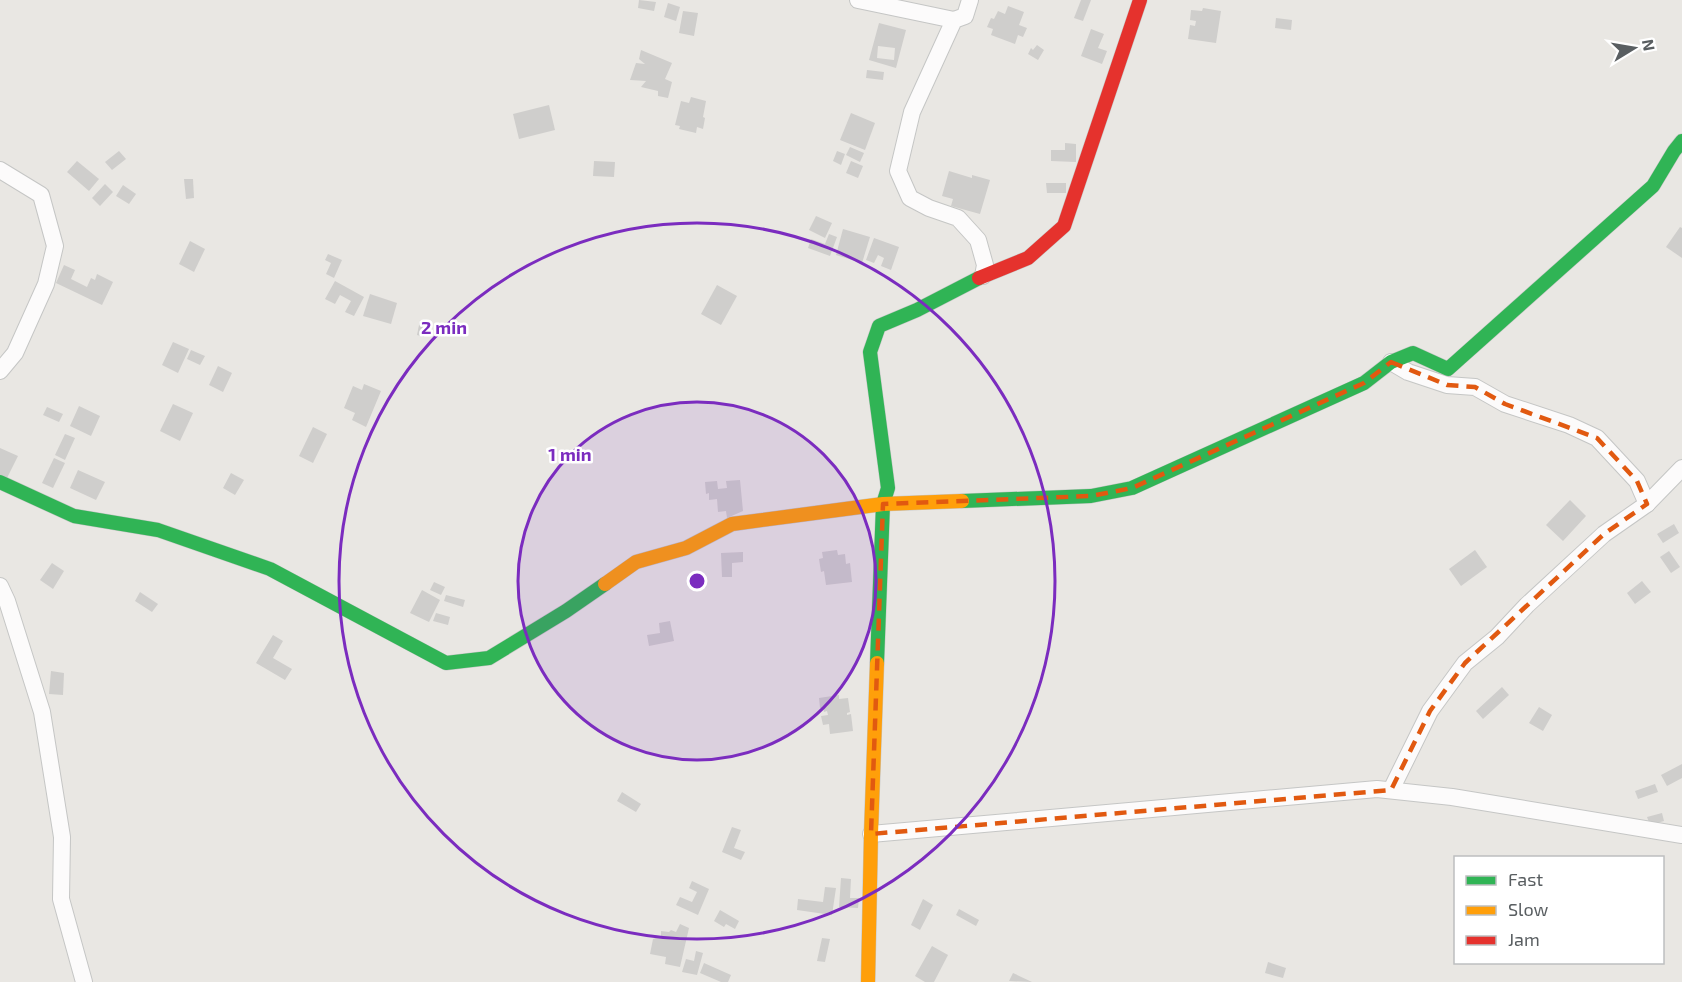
<svg xmlns="http://www.w3.org/2000/svg" width="1682" height="982" font-family="'Exo 2',sans-serif">
<style>
.building{fill:#cfcecc;fill-rule:evenodd}
.lines{fill:none;stroke-linecap:round;stroke-linejoin:round}
.street-casing{stroke:#c5c6c5;stroke-width:18}
.fast-casing{stroke:#c5c6c5;stroke-width:15}
.slow-casing{stroke:#c5c6c5;stroke-width:15}
.jam-casing{stroke:#c5c6c5;stroke-width:15}
.street{stroke:#fcfbfb;stroke-width:16}
.fast{stroke:#30b455;stroke-width:14}
.slow{stroke:#ff9f0a;stroke-width:14}
.jam{stroke:#e5322d;stroke-width:14}
.marked{fill:none;stroke:#e15910;stroke-width:4.5;stroke-dasharray:12 8;stroke-linejoin:round}
.ring{fill:none;stroke:#7b2cbf;stroke-width:3}
.centre{fill:#7b2cbf;stroke:#fff;stroke-width:3}
.ring-label{font-size:18px;text-anchor:middle;font-weight:bold;fill:#7b2cbf;stroke:#fff;stroke-width:5;stroke-linejoin:round;paint-order:stroke}
</style>
<rect width="100%" height="100%" fill="#e9e7e3"/>
<g class="building">
<polygon points="639,0 656,2 654,11 638,8"/>
<polygon points="1081,0 1091,0 1083,21 1074,18"/>
<polygon points="668,3 680,7 676,21 664,17"/>
<polygon points="1008,6 1024,12 1019,25 1027,28 1023,37 1018,35 1015,44 991,35 993,29 987,27 991,18 994,19 998,11 1005,14"/>
<polygon points="1203,8 1221,11 1216,43 1188,39 1190,25 1195,26 1196,21 1190,20 1191,10 1202,11"/>
<polygon points="683,11 698,13 694,36 679,33"/>
<polygon points="1276,18 1292,20 1291,30 1275,28"/>
<path d="M879 23 906 30 896 68 869 60ZM878 46 895 48 894 60 877 58Z"/>
<polygon points="1091,29 1104,34 1098,48 1107,51 1102,64 1081,56"/>
<polygon points="1037,45 1044,50 1038,60 1028,54 1031,48 1033,50"/>
<polygon points="641,50 672,63 665,79 672,82 668,98 658,96 658,91 641,87 646,81 630,80 636,63 645,64 639,59"/>
<polygon points="867,70 884,72 883,80 866,78"/>
<polygon points="691,97 706,101 703,117 705,118 703,129 697,127 696,133 679,129 680,126 675,125 681,101 689,103"/>
<polygon points="549,105 555,130 519,139 513,114"/>
<polygon points="851,113 875,123 865,150 840,140"/>
<polygon points="1065,143 1076,144 1076,162 1051,161 1051,150 1065,150"/>
<polygon points="850,147 864,153 860,162 846,155"/>
<polygon points="119,151 126,159 112,170 105,162"/>
<polygon points="837,151 845,154 841,165 833,161"/>
<polygon points="77,161 99,179 89,191 67,172"/>
<polygon points="594,161 615,162 614,177 593,176"/>
<polygon points="851,161 863,166 858,178 846,173"/>
<polygon points="949,171 972,178 972,175 990,180 980,214 951,206 953,199 942,196"/>
<polygon points="184,179 193,179 194,198 186,199"/>
<polygon points="1046,183 1066,183 1066,193 1047,193"/>
<polygon points="105,184 113,192 100,206 92,198"/>
<polygon points="123,185 136,194 129,204 116,196"/>
<polygon points="816,216 832,223 825,238 809,230"/>
<polygon points="1680,227 1682,228 1682,258 1666,247"/>
<polygon points="843,229 870,237 862,263 836,255"/>
<polygon points="829,234 837,237 830,256 808,248 811,239 825,244"/>
<polygon points="874,238 899,247 891,270 881,266 884,258 878,255 874,263 866,260"/>
<polygon points="190,241 205,249 194,272 179,264"/>
<polygon points="328,254 342,260 334,278 326,274 331,263 325,260"/>
<polygon points="64,265 75,270 71,279 87,287 91,278 95,280 97,274 113,282 102,305 56,283"/>
<polygon points="335,281 364,297 354,316 345,312 351,301 340,295 335,304 325,299"/>
<polygon points="717,285 737,296 721,325 701,314"/>
<polygon points="370,294 397,303 391,324 363,316"/>
<polygon points="420,320 427,322 424,337 417,335"/>
<polygon points="173,342 189,349 178,373 162,365"/>
<polygon points="191,350 205,356 200,365 187,359"/>
<polygon points="218,366 232,373 223,392 209,385"/>
<polygon points="364,384 381,391 366,427 352,420 355,413 344,408 353,386 362,390"/>
<polygon points="173,404 193,413 180,441 160,431"/>
<polygon points="79,406 100,416 91,436 70,426"/>
<polygon points="47,407 63,414 59,422 43,415"/>
<polygon points="313,427 327,434 313,463 299,456"/>
<polygon points="65,434 75,438 65,460 55,455"/>
<polygon points="0,448 18,456 7,478 0,475"/>
<polygon points="54,458 65,463 53,488 42,483"/>
<polygon points="78,470 105,482 96,500 70,488"/>
<polygon points="231,473 244,480 235,495 223,488"/>
<polygon points="740,480 743,511 727,518 726,511 718,512 717,499 709,500 709,493 706,494 705,482 717,481 718,489 727,488 726,481"/>
<polygon points="1570,500 1586,516 1563,541 1546,525"/>
<polygon points="1674,524 1679,533 1663,543 1657,534"/>
<polygon points="837,550 838,555 845,554 846,564 850,563 852,582 826,585 824,571 821,572 819,559 823,558 822,552"/>
<polygon points="1475,550 1487,567 1461,586 1449,569"/>
<polygon points="1669,551 1680,567 1671,573 1660,557"/>
<polygon points="743,552 743,562 732,563 732,577 722,577 721,553"/>
<polygon points="52,563 64,571 53,589 40,580"/>
<polygon points="1642,581 1651,592 1635,604 1627,593"/>
<polygon points="434,582 445,587 441,595 430,590"/>
<polygon points="422,590 440,600 429,622 410,613"/>
<polygon points="140,592 158,604 152,612 135,601"/>
<polygon points="446,595 465,600 463,607 444,601"/>
<polygon points="436,613 450,617 448,625 433,621"/>
<polygon points="670,621 674,641 649,646 647,635 660,633 659,623"/>
<polygon points="273,635 283,641 273,658 292,669 285,680 256,663"/>
<polygon points="51,671 64,673 63,695 49,694"/>
<polygon points="1502,687 1509,695 1483,719 1476,711"/>
<polygon points="839,695 839,699 848,698 850,712 847,713 847,715 851,714 853,731 830,734 829,724 823,725 821,716 828,715 827,711 824,712 823,708 820,708 819,698"/>
<polygon points="1539,707 1552,715 1543,731 1529,723"/>
<polygon points="1682,764 1682,778 1667,786 1661,775"/>
<polygon points="1655,784 1658,792 1638,799 1635,791"/>
<polygon points="622,792 641,804 636,812 617,801"/>
<polygon points="1662,813 1664,821 1650,825 1647,817"/>
<polygon points="732,827 741,830 734,848 745,852 741,860 722,852"/>
<polygon points="841,878 851,879 850,898 859,898 858,908 839,907"/>
<polygon points="692,881 709,889 698,915 676,905 680,897 692,902 697,892 689,888"/>
<polygon points="825,887 836,888 832,915 797,910 798,899 823,902"/>
<polygon points="923,899 933,905 920,930 911,925"/>
<polygon points="959,909 979,920 976,926 956,915"/>
<polygon points="720,910 739,921 735,929 726,924 724,927 714,921"/>
<polygon points="680,924 689,928 680,967 665,964 666,957 650,954 653,939 661,936 661,931 669,932 671,930 676,932"/>
<polygon points="822,938 830,939 825,962 817,961"/>
<polygon points="932,946 948,955 934,982 925,982 915,976"/>
<polygon points="696,951 703,953 697,975 682,972 686,959 694,961"/>
<polygon points="1268,962 1286,968 1283,978 1265,973"/>
<polygon points="704,963 731,975 728,982 721,982 700,973"/>
<polygon points="1013,973 1032,982 1009,981"/>
</g>
<g class="lines">
<g class="street-casing">
<g id="street">
<polyline points="858,0 954,20"/>
<polyline points="970,0 965,16 954,20 912,112 898,171 910,198 929,208 958,218 978,240 985,265 983,276"/>
<polyline points="0,170 41,195 55,246 46,284 15,353 0,371"/>
<polyline points="1391,362 1408,372 1447,385 1475,387 1505,404 1569,425 1597,438 1637,481 1647,504"/>
<polyline points="0,586 7,601 42,712 62,837 61,899 84,982"/>
<polyline points="1391,790 1430,711 1465,663 1497,637 1527,605 1604,534 1647,504 1682,468"/>
<polyline points="871,834 1377,789 1452,797 1682,835"/>
</g>
</g>
<g class="fast-casing">
<g id="fast">
<polyline points="0,482 74,516 158,530 270,569 446,663 489,658 566,611 605,584"/>
<polyline points="962,501 1091,496 1132,488 1364,383 1391,362 1413,353 1448,369 1653,186 1674,151 1682,141"/>
<polyline points="877,663 883,504 888,488 870,352 879,326 917,310 979,278"/>
</g>
</g>
<g class="slow-casing">
<g id="slow">
<polyline points="605,584 636,562 686,548 732,524 883,504 962,501"/>
<polyline points="868,982 871,834 877,663"/>
</g>
</g>
<g class="jam-casing">
<polyline id="jam" points="979,278 1028,258 1064,226 1140,0"/>
</g>
<use href="#street" class="street"/>
<use href="#fast" class="fast"/>
<use href="#slow" class="slow"/>
<use href="#jam" class="jam"/>
</g>
<path class="marked" d="M1391 362 1447 385 1475 387 1505 404 1597 438 1637 481 1647 504 1604 534 1465 663 1430 711 1391 790 871 834 883 504 1091 496 1132 488 1364 383Z"/>
<circle cx="697" cy="581" r="179" fill="#7b2cbf" fill-opacity=".12"/>
<g class="ring">
<circle cx="697" cy="581" r="179"/>
<circle cx="697" cy="581" r="358"/>
</g>
<circle cx="697" cy="581" r="9" class="centre"/>
<g class="ring-label">
<text x="444" y="334">2 min</text>
<text x="570" y="461">1 min</text>
</g>
<rect x="1454" y="856" width="210" height="108" fill="#ffffff" stroke="#bdbfc0" stroke-width="1.5"/>
<rect x="1466" y="876" width="30" height="9" fill="#30b455" stroke="#bdbfc0" stroke-width="1.5"/>
<text x="1508" y="886" font-size="18" fill="#595e61">Fast</text>
<rect x="1466" y="906" width="30" height="9" fill="#ff9f0a" stroke="#bdbfc0" stroke-width="1.5"/>
<text x="1508" y="916" font-size="18" fill="#595e61">Slow</text>
<rect x="1466" y="936" width="30" height="9" fill="#e5322d" stroke="#bdbfc0" stroke-width="1.5"/>
<text x="1508" y="946" font-size="18" fill="#595e61">Jam</text>
<g transform="translate(1634 48) rotate(79)" stroke="#ffffff" stroke-width="4.5" paint-order="stroke">
<path d="M0-4.5L10 22L0 15L-10 22Z" fill="#595e61"/>
<text y="-9" font-size="16" font-weight="bold" text-anchor="middle" fill="#595e61">N</text>
</g>
</svg>
